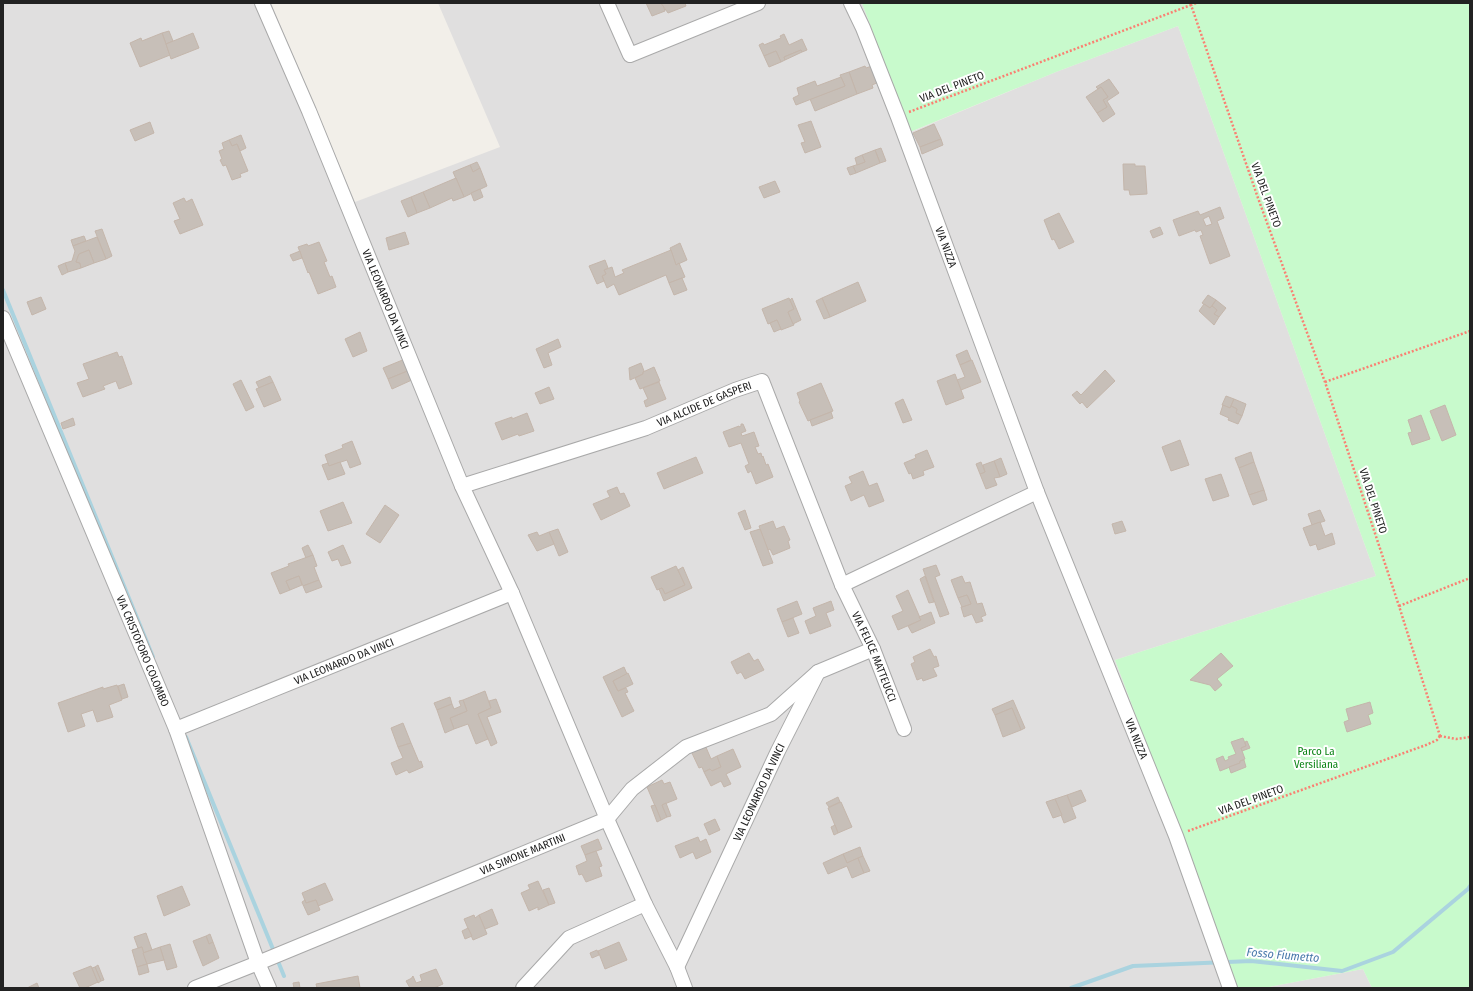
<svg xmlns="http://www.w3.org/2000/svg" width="1473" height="991" font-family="'Fira Sans Condensed',sans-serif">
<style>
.residential{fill:#e0dfdf}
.park{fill:#c8facc}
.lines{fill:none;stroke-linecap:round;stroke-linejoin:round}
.stream{stroke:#aad3df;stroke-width:4}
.building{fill:#c7bfb8;stroke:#c4b6ab;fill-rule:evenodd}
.street-casing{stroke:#a9a9a9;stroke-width:16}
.path{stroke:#fa8072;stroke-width:2.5;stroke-dasharray:2 2;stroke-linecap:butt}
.street{stroke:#fff;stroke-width:14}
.labels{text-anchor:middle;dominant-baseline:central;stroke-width:4;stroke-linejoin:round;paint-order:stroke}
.street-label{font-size:11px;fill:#222;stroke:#fff}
.park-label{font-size:11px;fill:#0c8416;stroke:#fff}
.water-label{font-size:12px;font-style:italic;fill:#4a7aab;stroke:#fff}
</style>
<rect width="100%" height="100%" fill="#f2efe9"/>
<g class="residential">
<polygon points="3,3 271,3 355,202 500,147 438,3 862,3 911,132 1056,72 1178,26 1376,576 1115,660 1238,988 3,988"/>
<polygon points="1363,969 1372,988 1264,988"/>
</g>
<polygon class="park" points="862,3 1470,3 1470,988 1372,988 1363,969 1264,988 1238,988 1115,660 1376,576 1178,26 1056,72 910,132"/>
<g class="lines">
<g class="stream">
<polyline points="3,290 153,657"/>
<polyline points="186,737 284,976"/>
<polyline points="1071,988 1133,966 1251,961 1342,971 1393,952 1468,889 1470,886"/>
</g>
</g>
<g class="building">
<polygon points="646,3 661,3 662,5 663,5 665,11 652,16"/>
<polygon points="661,3 685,3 686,6 668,13"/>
<polygon points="169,31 173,41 166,44 162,33"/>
<polygon points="162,33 170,55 140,67 130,43 141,38 142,41"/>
<polygon points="193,33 199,48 171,59 166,44"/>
<polygon points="784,34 789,45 802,39 807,50 802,52 801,50 784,57 785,60 781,62 776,51 764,56 759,45 763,43 764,45 781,38 780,36"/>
<polygon points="801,50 802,52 785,60 784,57"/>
<polygon points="776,51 781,62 769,67 764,56"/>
<polygon points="865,66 866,68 872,66 879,82 872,85 873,88 857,94 849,72"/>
<polygon points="849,72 857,94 815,111 810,99 845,86 840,75"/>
<polygon points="841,77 845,86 796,105 793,98 799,95 797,88 815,81 817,86"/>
<polygon points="1109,79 1119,93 1107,101 1115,114 1103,122 1097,113 1107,107 1103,100 1108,97 1101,87 1098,89 1096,87"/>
<polygon points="1101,87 1108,97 1103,100 1107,107 1097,113 1086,97"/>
<polygon points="811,121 821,147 805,153 801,143 805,142 798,125"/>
<polygon points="150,122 154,133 135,141 130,130"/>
<polygon points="934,124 941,139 920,147 913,133"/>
<polygon points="241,135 246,148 240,151 237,144 232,146 229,140"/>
<polygon points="941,139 943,145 922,154 920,147"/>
<polygon points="229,140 232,146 237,144 248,171 240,174 241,177 232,180 226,165 223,166 220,160 222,159 219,151 224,149 222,143"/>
<polygon points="881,148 886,161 880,163 875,150"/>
<polygon points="875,150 880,163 856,173 853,166 865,162 862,155"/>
<polygon points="862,155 865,162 857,165 855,158"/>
<polygon points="477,162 480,168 473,172 470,165"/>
<polygon points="1123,164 1135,164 1135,166 1145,166 1147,194 1130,195 1129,190 1124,190"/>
<polygon points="470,165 473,172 480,168 487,186 464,197 453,172"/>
<polygon points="853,166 856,173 850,175 847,168"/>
<polygon points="456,178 464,197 453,201 452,198 430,208 423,192"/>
<polygon points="775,181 780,192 764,198 759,187"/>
<polygon points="480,189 483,197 474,201 471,193"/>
<polygon points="423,192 430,208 417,213 411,197"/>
<polygon points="411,197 417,213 408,217 401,201"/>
<polygon points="184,198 186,202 192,199 203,225 180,234 174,221 180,219 173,203"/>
<path d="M1220 207 1224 218 1217 221 1230 256 1210 264 1200 236 1203 235 1201 230 1196 232 1195 230 1179 236 1173 220 1198 211 1200 215ZM1209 216 1212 224 1206 226 1203 219Z"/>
<polygon points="1059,213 1074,242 1059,249 1054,239 1052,240 1044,220"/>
<polygon points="1160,227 1163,234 1153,238 1150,231"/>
<polygon points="102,229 112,256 106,259 95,231"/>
<polygon points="405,232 409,244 389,250 386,238"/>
<polygon points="84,236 86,241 73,246 71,240"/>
<polygon points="97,237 106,259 94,263 89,250 79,254 76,262 80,263 81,268 68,272 65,263 72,261 75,251 73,246"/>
<polygon points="319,242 327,261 324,262 330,277 332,276 336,287 318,294 309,272 308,273 298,247 307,244 308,246"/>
<polygon points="680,243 687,260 676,265 670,248"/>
<polygon points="89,250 94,263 81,268 80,263 76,262 79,254"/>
<polygon points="671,250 676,265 679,263 685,277 669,283 666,275 619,295 614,284 607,288 602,276 606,274 604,270 612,267 615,277 624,273 622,270"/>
<polygon points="300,251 302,258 293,261 290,255"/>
<polygon points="605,260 608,268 604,270 606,274 602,276 604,281 597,284 589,266"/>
<polygon points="65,263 68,272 62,275 58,266"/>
<polygon points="682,278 687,290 674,295 669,283"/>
<polygon points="858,282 866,301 830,317 822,298"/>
<polygon points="1208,295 1216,300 1210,308 1202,303"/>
<polygon points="41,297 46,309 32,315 27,302"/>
<polygon points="789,298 794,309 788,312 794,325 781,330 777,320 768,324 762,309"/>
<polygon points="792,298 801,320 793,324 788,312 794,309 790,300"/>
<polygon points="822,298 830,317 824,319 816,301"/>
<polygon points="1216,300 1226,308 1219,317 1214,314 1217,310 1212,306"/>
<polygon points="1204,304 1210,308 1212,306 1217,310 1214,314 1219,317 1214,325 1199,311"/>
<polygon points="777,320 781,329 774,332 770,323"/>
<polygon points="360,332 367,351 353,357 345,339"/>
<polygon points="558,339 561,347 548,353 552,365 544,368 536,349"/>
<polygon points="967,350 971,360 960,365 956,355"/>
<polygon points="117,352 119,357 122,356 132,384 119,389 116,381 103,386 105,389 83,397 77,383 89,379 83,364"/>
<polygon points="405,359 410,370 388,379 383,368"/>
<polygon points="972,360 981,382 961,390 957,380 965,377 960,365"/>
<polygon points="641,363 644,371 643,372 643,374 630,380 629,368"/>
<polygon points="654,367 660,381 640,389 635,378 643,374 643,372"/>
<polygon points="410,370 414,379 392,389 388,379"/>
<polygon points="1105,370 1115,381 1087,408 1082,402 1080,404 1072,395 1077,391 1081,395"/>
<polygon points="955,374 964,398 946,405 937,381"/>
<polygon points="270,376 273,382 259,388 256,382"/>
<polygon points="241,380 254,407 246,411 233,384"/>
<polygon points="273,382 281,400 264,407 256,389"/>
<polygon points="659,382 666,399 646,407 644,401 648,399 643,388"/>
<polygon points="821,383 833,411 808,421 799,402 800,401 797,393"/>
<polygon points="549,387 554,399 540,404 535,393"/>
<polygon points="1226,396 1234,399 1230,408 1222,405"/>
<polygon points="903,399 912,420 903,423 895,403"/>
<polygon points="1234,399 1246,404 1242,416 1236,413 1237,409 1231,406"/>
<polygon points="1223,405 1230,408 1231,406 1237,409 1236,413 1242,416 1238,424 1228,420 1229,418 1220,414"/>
<polygon points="1445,405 1456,435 1442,441 1430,411"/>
<polygon points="831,412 833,418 812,426 810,420"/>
<polygon points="527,413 534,431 519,436 518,434 502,440 495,423 512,417 512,419"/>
<polygon points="1421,415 1430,439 1412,445 1408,433 1412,432 1408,420"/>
<polygon points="73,418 75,425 63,429 61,423"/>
<polygon points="741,424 743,424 746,431 741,433 742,436 754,432 759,446 755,447 758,454 761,453 762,457 763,456 766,465 768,464 773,477 756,484 751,471 748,473 745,466 749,464 741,443 729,447 723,432 739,426 739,427 741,426"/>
<polygon points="1180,440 1189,465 1171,471 1162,447"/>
<polygon points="352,441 361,464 350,468 347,460 329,466 325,455 343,448 342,445"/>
<polygon points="927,450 934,467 923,471 924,475 913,479 911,473 909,474 904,463 916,458 915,455"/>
<polygon points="1251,452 1254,462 1239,468 1235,458"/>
<polygon points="696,457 703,473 664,489 657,473"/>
<polygon points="1001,458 1007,474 1000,477 994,461"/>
<polygon points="994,461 1000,477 994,478 997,485 986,489 980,474 985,472 983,465"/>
<polygon points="340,462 345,474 328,480 322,465 328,463 329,466"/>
<polygon points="981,462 985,472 980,474 976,464"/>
<polygon points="1254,462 1264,490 1249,495 1239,468"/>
<polygon points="863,471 869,486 877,483 884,501 869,507 864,495 851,501 845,486 852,483 849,477"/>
<polygon points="1221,474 1229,496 1213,501 1205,479"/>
<polygon points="617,487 620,494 624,493 630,506 601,520 593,504 610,497 607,491"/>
<polygon points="1264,490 1267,500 1253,505 1249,495"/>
<polygon points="343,502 352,523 328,531 320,511"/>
<polygon points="385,505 399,515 380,543 366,534"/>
<polygon points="745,510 751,528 745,530 738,513"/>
<polygon points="1320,510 1325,521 1312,525 1308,514"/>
<polygon points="773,521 776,529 784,526 790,540 788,541 790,548 773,555 770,549 768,550 759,526"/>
<polygon points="1122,521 1126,531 1115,534 1112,524"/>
<polygon points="1320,522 1325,536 1332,533 1335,544 1318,550 1316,544 1310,546 1303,528"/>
<polygon points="558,529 568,552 559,556 549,532"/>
<polygon points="760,529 773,563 763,566 750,532"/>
<polygon points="537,532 539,536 549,532 554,544 537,551 528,535"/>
<polygon points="308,545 313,555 306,558 302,548"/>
<polygon points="343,545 351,563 341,566 338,559 332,561 328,552"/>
<polygon points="313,555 317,566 314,567 319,580 303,586 299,576 286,581 290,590 280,594 271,573 289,566 288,564"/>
<polygon points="936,565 940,575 935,577 949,614 940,617 923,569"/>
<polygon points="676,566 685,585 665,594 662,588 657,590 651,577"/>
<polygon points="683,567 692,588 664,601 659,589 662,588 665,594 685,585 678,570"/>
<polygon points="299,576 302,585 290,590 286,581"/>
<polygon points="925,576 934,602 929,603 920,579"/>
<polygon points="962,576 965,583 970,582 977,604 982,603 986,615 981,617 983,621 976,623 972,614 964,617 961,607 971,604 967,595 958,598 951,580"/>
<polygon points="319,580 322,587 306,593 303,586"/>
<polygon points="908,590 921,620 898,630 892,616 903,611 896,596"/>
<polygon points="967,595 971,604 962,607 958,598"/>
<polygon points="797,601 802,614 782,622 777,609"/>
<polygon points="831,601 834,610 826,613 831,626 810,634 805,621 816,616 813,608"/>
<polygon points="931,612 935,623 912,633 908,626 921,620 919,617"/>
<polygon points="793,618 799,633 788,637 782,622"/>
<polygon points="930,649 934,657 936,656 939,666 933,668 937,676 923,681 922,678 917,680 911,664 915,662 913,657"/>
<polygon points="749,653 754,661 758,659 764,670 745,679 741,672 737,674 731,662"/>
<polygon points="1221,653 1233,666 1217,679 1222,685 1215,691 1210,685 1190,680"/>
<polygon points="624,667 627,674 613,681 618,691 626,688 628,692 625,693 634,711 622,717 603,677"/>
<polygon points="628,673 633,684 618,691 613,681"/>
<polygon points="124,684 128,697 122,699 118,686"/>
<polygon points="117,685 122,700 109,705 113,717 97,722 93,710 81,714 85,726 68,732 58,703 103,687 103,689"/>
<polygon points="485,691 491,708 478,714 488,739 476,744 468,724 454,729 450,718 467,711 463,700"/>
<polygon points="450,697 452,704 437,710 434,703"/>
<polygon points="496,699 501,712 487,717 497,743 491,746 478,714 491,708 489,701"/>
<polygon points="463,700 467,711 450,718 454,729 445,733 437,710 452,704 454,709 461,706 459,701"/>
<polygon points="1013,700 1025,728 1021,730 1012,708 995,715 992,709"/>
<polygon points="1370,702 1373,713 1368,715 1371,724 1347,732 1344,722 1349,720 1346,709"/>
<polygon points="1012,708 1021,730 1003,737 995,715"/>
<polygon points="403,723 411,743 398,747 391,728"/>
<polygon points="1243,738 1246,746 1241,748 1245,759 1240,761 1240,763 1220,771 1216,759 1223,756 1225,761 1229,759 1228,757 1236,754 1231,742"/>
<polygon points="1247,741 1250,748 1242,751 1241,748 1246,746 1245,742"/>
<polygon points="411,743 419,762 421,761 423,767 409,773 407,770 396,775 391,763 403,758 398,747"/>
<polygon points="705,745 711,759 717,756 721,767 712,771 710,769 704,772 702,767 699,768 691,751"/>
<polygon points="733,749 741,767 726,774 731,784 724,787 721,781 711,786 704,772 710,769 712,771 721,767 717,756"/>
<polygon points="1244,760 1246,767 1231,773 1229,767 1240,763 1240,761"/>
<polygon points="662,780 664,784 670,782 677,799 662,805 667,817 661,820 647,787"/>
<polygon points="1081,790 1086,801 1072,807 1067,795"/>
<polygon points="1067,795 1076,818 1064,823 1055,799"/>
<polygon points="838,797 840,802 829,807 826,803"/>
<polygon points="1055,799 1062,815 1053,818 1046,802"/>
<polygon points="841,802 852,827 838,833 828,808"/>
<polygon points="666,803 671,816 667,817 662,805"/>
<polygon points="655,805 661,820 657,822 651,806"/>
<polygon points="715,819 720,830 709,835 704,824"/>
<polygon points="835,825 838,833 834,835 831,827"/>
<polygon points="698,837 700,842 706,839 711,852 696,859 693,852 680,858 675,846"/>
<polygon points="598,839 602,849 585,855 581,846"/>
<polygon points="860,847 863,856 847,863 843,854"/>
<polygon points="596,851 602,866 599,867 602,876 586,882 582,874 579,875 576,866 587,861 585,855"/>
<polygon points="843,854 847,863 858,858 864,873 852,878 847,866 828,874 823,863"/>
<polygon points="863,856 870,871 864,873 858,858"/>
<polygon points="538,881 549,905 538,910 538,907 529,911 521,893 530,889 528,885"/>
<polygon points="325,883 333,900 318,906 316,900 306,903 302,893"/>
<polygon points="182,886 190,905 164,916 157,896"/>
<polygon points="549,888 555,903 549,905 543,890"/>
<polygon points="305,900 306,903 316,900 320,910 308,915 302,902"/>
<polygon points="492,909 498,924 485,929 479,915"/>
<polygon points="474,915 475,918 479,915 487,934 473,940 464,919"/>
<polygon points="468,928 472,936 465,939 462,931"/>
<polygon points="146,933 152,950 143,953 142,947 138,948 134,937"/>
<polygon points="210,934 213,942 209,944 206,936"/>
<polygon points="206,936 209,944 213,942 219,958 203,966 193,941"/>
<polygon points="619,942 627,960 605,969 598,951"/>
<polygon points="170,944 177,967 167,970 160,947"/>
<polygon points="142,947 147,964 137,967 132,950"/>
<polygon points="160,947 164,960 147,964 143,953"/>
<polygon points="597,950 599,955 592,958 590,953"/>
<polygon points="147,964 149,972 139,975 137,967"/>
<polygon points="98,965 104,980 101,981 95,967"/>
<polygon points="91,966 98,982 85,988 80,988 73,973"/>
<polygon points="95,967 101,981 98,983 92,968"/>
<polygon points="436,969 443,984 434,988 410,988 406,981 412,978 412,977 413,976 416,983 422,981 420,975"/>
<polygon points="358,976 360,988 317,988 316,984"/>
<polygon points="299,982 300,988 294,988 293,983"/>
<polygon points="37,983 39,988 27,988"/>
</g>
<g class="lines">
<g class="street-casing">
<g id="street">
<path id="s1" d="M262 3 309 111 462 486 512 593 607 819 645 904 677 967 685 988"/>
<polyline points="607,3 630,55 758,3"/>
<path id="s2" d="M851 3 863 28 898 117 1037 492"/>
<path id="s3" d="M3 318 176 729 258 963 269 988"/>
<path id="s4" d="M462 486 646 428 735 390 762 381 842 585 873 649 904 729"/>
<path id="s5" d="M842 585 1037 492 1176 836 1230 988"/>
<path id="s6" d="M176 729 512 593"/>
<path id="s7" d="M677 967 778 751 818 672 873 649"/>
<path id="s8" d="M195 988 258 963 607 819 632 789 686 747 771 714 818 672"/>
<polyline points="523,988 569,938 645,904"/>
</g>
</g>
<g class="path">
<polyline points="1196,3 1191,5 1258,198 1325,382 1399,606 1440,736"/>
<polyline points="909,112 1191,5"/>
<polyline points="1325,382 1470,331"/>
<polyline points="1399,606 1470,578"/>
<polyline points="1440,736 1456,739 1470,737"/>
<polyline points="1188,831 1426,745 1437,740 1440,736"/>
</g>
<use href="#street" class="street"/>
</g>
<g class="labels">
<g class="street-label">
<text transform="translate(952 87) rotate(-21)">VIA DEL PINETO</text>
<text transform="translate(1266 195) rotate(70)">VIA DEL PINETO</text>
<text stroke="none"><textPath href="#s2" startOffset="262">VIA NIZZA</textPath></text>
<text stroke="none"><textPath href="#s1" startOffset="321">VIA LEONARDO DA VINCI</textPath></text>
<text stroke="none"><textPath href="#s4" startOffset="256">VIA ALCIDE DE GASPERI</textPath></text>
<text transform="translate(1373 501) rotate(72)">VIA DEL PINETO</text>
<text stroke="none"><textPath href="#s3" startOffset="361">VIA CRISTOFORO COLOMBO</textPath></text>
<text stroke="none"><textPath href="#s4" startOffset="616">VIA FELICE MATTEUCCI</textPath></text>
<text stroke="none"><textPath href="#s6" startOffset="181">VIA LEONARDO DA VINCI</textPath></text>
<text stroke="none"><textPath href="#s5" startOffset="482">VIA NIZZA</textPath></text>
<text stroke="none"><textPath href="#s7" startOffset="193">VIA LEONARDO DA VINCI</textPath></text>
<text transform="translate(1251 800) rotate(-20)">VIA DEL PINETO</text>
<text stroke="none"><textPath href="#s8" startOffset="354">VIA SIMONE MARTINI</textPath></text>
</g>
<g class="park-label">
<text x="1316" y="751">Parco La<tspan x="1316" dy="13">Versiliana</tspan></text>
</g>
<g class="water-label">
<text transform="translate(1283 955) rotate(5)">Fosso Fiumetto</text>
</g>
</g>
<rect width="1473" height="991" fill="none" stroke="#222222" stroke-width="8"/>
</svg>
